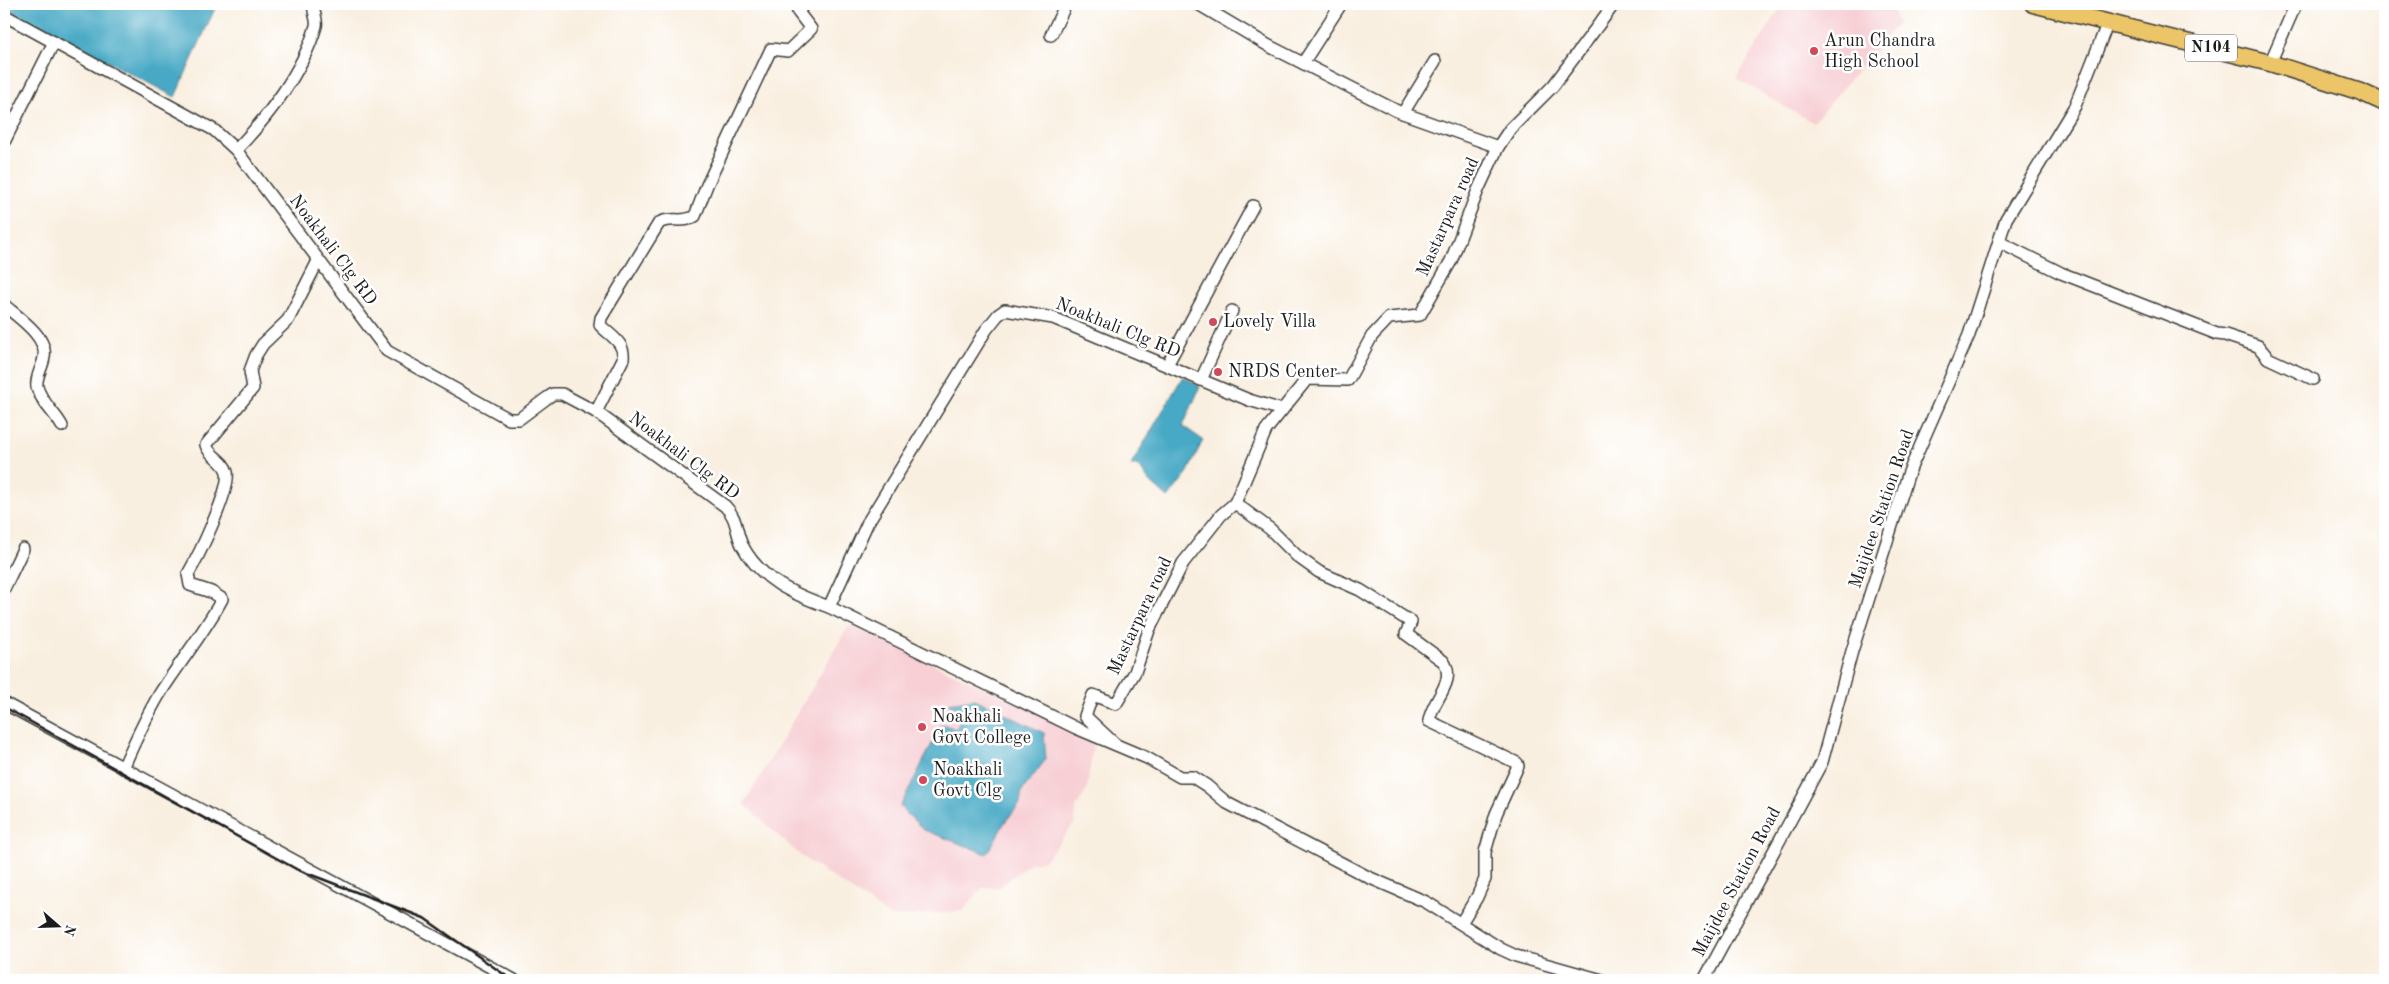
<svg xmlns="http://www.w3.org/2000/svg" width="2389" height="984" font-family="'Old Standard TT',serif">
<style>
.built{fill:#f7cfd4}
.water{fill:#46a9c5;stroke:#316270}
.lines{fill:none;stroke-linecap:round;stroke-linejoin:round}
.minor-casing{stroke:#3d3c39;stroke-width:14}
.highway-casing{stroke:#3d3c39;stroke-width:19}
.minor{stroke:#fff;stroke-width:11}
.highway{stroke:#edc569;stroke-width:16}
.rail{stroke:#1c1c1c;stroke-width:2.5}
.poi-dot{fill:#d1495b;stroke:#fff;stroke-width:2}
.labels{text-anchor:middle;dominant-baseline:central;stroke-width:5;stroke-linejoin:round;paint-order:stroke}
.shield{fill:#fff;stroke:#606060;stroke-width:1}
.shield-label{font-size:16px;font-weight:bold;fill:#1c1c1c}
.poi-label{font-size:18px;fill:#1c1c1c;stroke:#fff;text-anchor:start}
.street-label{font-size:18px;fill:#1c1c1c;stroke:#fff}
</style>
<rect width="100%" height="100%" fill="#fff"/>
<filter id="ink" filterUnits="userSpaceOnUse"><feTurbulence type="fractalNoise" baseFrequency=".02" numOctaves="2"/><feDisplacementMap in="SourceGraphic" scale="10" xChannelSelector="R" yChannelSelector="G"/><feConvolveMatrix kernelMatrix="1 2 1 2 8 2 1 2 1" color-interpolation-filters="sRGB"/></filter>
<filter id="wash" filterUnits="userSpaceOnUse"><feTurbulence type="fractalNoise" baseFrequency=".0096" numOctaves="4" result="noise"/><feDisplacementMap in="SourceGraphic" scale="20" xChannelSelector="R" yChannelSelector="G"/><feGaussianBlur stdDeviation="1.12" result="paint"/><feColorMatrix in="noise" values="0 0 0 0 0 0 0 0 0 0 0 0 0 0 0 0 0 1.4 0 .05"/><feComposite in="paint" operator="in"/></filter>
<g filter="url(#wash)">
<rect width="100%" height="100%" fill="#f9efe0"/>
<g class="built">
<polygon points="1783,4 1890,4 1898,23 1813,123 1736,78"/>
<polygon points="849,625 1094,738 1087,790 1076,807 1075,823 1045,860 1029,864 999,887 982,888 963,911 891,917 801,856 744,804"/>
</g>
<g class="water">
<polygon points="4,4 217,4 175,97 4,7"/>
<polygon points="1183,376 1200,387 1183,426 1203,440 1188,472 1168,498 1149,481 1139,466 1131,465"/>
<polygon points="975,699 1044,733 1046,759 1022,791 1020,804 1005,822 987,854 924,830 900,807 942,724 956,729 964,713 948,703"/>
</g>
</g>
<g filter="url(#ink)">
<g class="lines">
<g class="minor-casing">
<g id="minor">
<polyline points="1198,4 1269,46 1397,111 1498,147"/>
<path d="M4 15 214 130 236 150 387 351 509 419H519L547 398 553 394H562L596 412 725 506C738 519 735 530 742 545 760 580 793 594 829 607L868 522 986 330 998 315 1005 310 1053 318 1249 400 1282 410"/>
<polyline points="1051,35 1066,4"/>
<polyline points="1303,63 1341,4"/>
<polyline points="2270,63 2296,4"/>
<polyline points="1403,113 1435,61"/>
<polyline points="4,142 54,42"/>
<path d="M236 150C268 117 303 71 316 26 318 19 312 12 314 4"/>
<polyline points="1999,242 2061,273 2217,334 2225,335 2258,346 2268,358 2313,379"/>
<path d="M4 305C18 317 48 337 44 357 43 367 35 377 37 387 41 402 55 413 62 426"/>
<polyline points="1167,365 1253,206"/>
<polyline points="1201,380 1232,311"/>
<path d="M596 412 623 359C625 342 610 336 600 325L601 318 659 223C671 216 684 224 695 216L707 185 771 49 788 51 811 29 798 12 804 4"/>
<path d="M1235 503 1270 529 1298 557 1319 572 1360 590 1411 622 1406 634 1443 661C1458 681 1431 701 1429 721L1517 763 1518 766 1496 814 1485 852V879L1477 897 1461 923"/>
<polyline points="4,589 23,549"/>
<polyline points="829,607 1076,728 1147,758 1180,777 1193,777 1207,786 1227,803 1368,877 1426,902 1501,949 1516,956 1602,980"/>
<polyline points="4,703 514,980"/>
<polyline points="1115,744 1085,716 1093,695 1116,704 1135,672 1149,630 1183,563 1221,515 1235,503 1266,430 1307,379 1348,380 1372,336 1389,318 1420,315 1451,261 1478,190 1498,147 1510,129 1553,86 1614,4"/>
<path d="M123 768C134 743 145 719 159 695 179 663 204 633 222 599L211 592 190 585 188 574C198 557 231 489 227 472 224 460 209 456 206 445L253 388 250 371 256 355 263 344 288 320 318 261"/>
<polyline points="1704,980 1822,762 1852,651 1909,472 1969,335 2006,219 2075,106 2108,22"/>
</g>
</g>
<g class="highway-casing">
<polyline id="highway" points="2033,4 2270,63 2361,92 2385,103"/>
</g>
<use href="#minor" class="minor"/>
<use href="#highway" class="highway"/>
<polyline class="rail" points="4,707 296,869 424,918 512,980"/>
</g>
</g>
<g class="poi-dot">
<circle cx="1814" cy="51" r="5"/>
<circle cx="1213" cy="322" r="5"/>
<circle cx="1218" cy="372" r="5"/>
<circle cx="922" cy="727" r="5"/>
<circle cx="923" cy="780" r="5"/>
</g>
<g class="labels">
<rect class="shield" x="2185" y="34.5" width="52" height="27" rx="4"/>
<g class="shield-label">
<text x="2211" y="48">N104</text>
</g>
<g class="poi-label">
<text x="1824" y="41">Arun Chandra<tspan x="1824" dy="21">High School</tspan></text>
<text x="1223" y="322">Lovely Villa</text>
<text x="1228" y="372">NRDS Center</text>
<text x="932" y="717">Noakhali<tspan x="932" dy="21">Govt College</tspan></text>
<text x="933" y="770">Noakhali<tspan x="933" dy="21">Govt Clg</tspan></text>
</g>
<g class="street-label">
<text transform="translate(1448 217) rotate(-66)">Mastarpara road</text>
<text transform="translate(333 250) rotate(53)">Noakhali Clg RD</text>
<text transform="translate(1118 328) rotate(22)">Noakhali Clg RD</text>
<text transform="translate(684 456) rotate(37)">Noakhali Clg RD</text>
<text transform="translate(1882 509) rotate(-71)">Maijdee Station Road</text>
<text transform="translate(1140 616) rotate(-65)">Mastarpara road</text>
<text transform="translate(1737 882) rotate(-62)">Maijdee Station Road</text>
</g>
</g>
<rect width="2389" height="984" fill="none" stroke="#fff" stroke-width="20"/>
<g transform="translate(58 926) rotate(110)" stroke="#ffffff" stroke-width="4" paint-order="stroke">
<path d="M0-4L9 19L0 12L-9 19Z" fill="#1c1c1c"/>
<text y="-8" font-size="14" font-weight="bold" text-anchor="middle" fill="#1c1c1c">N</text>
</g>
</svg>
